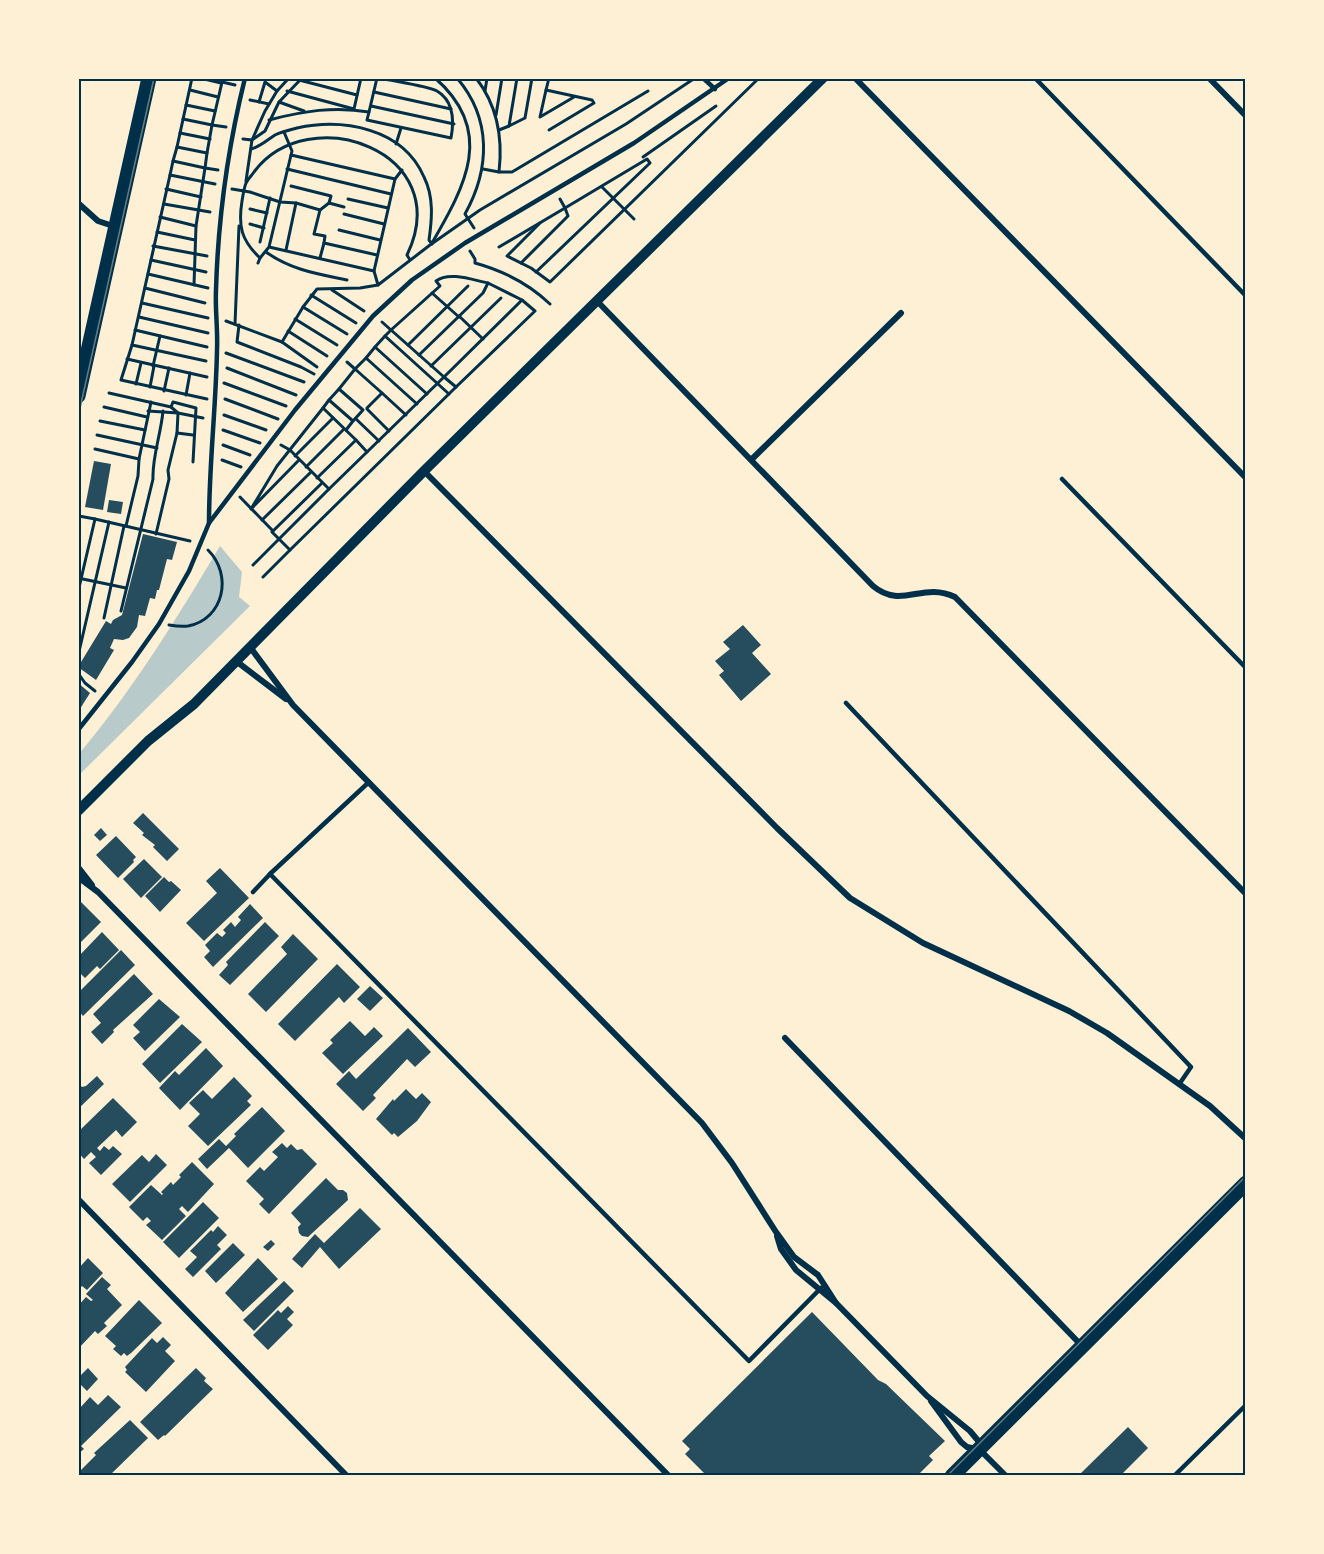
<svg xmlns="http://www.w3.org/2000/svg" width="1324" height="1554" font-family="Figtree,sans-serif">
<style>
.green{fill:#b9caca}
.building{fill:#264d5e}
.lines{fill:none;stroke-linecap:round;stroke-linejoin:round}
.path{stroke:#003049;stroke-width:3}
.service{stroke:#003049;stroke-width:4.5}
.minor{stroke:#003049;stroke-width:6}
.tertiary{stroke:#003049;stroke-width:10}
.primary{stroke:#003049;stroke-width:15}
.tram{stroke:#657d81;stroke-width:1.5}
.neatline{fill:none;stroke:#003049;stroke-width:2}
</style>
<rect width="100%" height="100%" fill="#fdf0d5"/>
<path class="green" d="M220 546 242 572 239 597 250 606 78 776V755C133 690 177 618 220 546Z"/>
<g class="building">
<polygon points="94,461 111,464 103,510 85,507"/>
<polygon points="109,500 123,502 121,514 107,512"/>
<polygon points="143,534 177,542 172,560 167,559 159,590 157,590 155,599 150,598 145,616 139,615 137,627 129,638 123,640 114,639 110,648 114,650 96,680 78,667 106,621 111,624 113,620 122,615"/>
<polygon points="743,625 761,645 752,653 771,674 741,701 719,675 724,671 715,661 730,649 723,642"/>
<polygon points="78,683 90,693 78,712"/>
<polygon points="143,813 179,849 167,861 153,847 155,845 142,835 144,833 133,823"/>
<polygon points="101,828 107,835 100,841 94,835"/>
<polygon points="116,836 136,857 133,860 134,862 118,878 96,855"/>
<polygon points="144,859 162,877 141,898 123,879"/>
<polygon points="220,868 249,898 204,941 186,923 217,893 206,881"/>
<polygon points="164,877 169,882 171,881 181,890 160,912 145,896"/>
<polygon points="78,899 101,922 79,944 81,946 78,949"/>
<polygon points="250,904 263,918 213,967 204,957 210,951 205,945 217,933 222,937 226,933 223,930 231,922 235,927 241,920 238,917"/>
<polygon points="265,922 279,936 230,985 219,975 228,965 226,962"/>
<polygon points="102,932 119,950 100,969 97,966 85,978 78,971 78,957"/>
<polygon points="293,934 318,959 266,1012 248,994 287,954 281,947"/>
<polygon points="121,950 135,965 83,1016 78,1010 78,993"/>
<polygon points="337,964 360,987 344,1003 339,997 295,1041 278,1024"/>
<polygon points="134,974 153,994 113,1030 114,1032 102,1044 91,1032 101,1023 93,1014"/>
<polygon points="370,986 383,998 370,1011 357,999"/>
<polygon points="159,999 180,1017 145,1051 133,1038 140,1032 133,1025"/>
<polygon points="350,1021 365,1036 374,1027 383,1036 343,1074 322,1053 333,1043 330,1040"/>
<polygon points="182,1024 202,1042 160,1083 142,1064"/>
<polygon points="408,1028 431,1052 415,1067 407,1059 373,1095 376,1098 363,1111 336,1084 349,1071 356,1079"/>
<polygon points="206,1048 223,1066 180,1110 159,1088 175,1071 179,1075"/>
<polygon points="97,1076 104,1084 78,1109 78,1083 82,1087 86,1086"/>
<polygon points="234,1077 252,1096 247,1101 251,1105 208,1146 188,1126 200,1114 189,1103 203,1090 212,1099"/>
<polygon points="406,1089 416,1099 422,1093 431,1102 417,1121 398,1137 394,1133 392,1135 376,1119 393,1099 394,1101"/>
<polygon points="113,1098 137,1122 122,1137 116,1130 97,1148 100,1151 104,1146 109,1150 113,1146 122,1154 101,1175 89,1163 96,1157 91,1152 84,1159 78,1152 78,1132"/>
<polygon points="262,1107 285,1131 248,1168 229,1148 207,1169 198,1159 219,1139 226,1146 236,1136 234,1134"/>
<polygon points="282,1143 287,1148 291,1144 297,1150 302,1149 317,1164 269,1214 259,1204 264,1199 246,1181 260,1167 264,1171 278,1157 272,1152"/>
<polygon points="156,1154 167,1165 130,1202 112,1184 142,1155 149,1162"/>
<polygon points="192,1162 214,1184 188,1212 182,1206 179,1209 186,1216 162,1240 146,1225 151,1221 147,1217 143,1221 129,1207 151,1185 162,1195 163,1194 161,1192 171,1182 173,1185 181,1177 179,1175"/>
<polygon points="326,1178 338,1190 343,1190 347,1193 348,1200 308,1237 302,1236 299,1233 298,1227 301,1224 291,1213"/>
<polygon points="203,1202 219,1218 179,1258 163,1242"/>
<polygon points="360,1208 381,1229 339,1269 320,1247 302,1268 292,1259 315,1234 324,1243"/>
<polygon points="218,1226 227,1235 217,1245 221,1249 193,1277 185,1269 197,1257 190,1251 211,1230 213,1232"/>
<polygon points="271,1240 275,1244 268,1251 263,1247"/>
<polygon points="233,1243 245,1255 216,1283 205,1271"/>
<polygon points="88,1258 103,1273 87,1290 82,1286 78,1290 78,1269"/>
<polygon points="258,1258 278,1279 243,1312 225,1293"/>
<polygon points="102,1277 111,1285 107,1289 122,1305 104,1323 107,1326 98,1334 95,1331 78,1349 78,1314 81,1311 78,1306 86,1297 91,1301 93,1300 86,1294"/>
<polygon points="284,1281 294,1291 254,1331 243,1320"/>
<polygon points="139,1300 162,1323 131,1353 127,1356 124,1353 121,1356 113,1349 116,1346 105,1336"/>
<polygon points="288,1306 294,1312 287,1319 293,1325 268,1350 253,1335 278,1310 281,1313"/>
<polygon points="812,1312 878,1380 886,1384 945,1441 929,1456 933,1460 917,1476 707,1476 685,1454 690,1449 682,1441"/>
<polygon points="163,1337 171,1345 165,1351 175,1361 146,1392 125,1372 127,1370 125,1367 152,1338 157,1343"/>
<polygon points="88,1368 98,1379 87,1391 78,1382 78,1378"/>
<polygon points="196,1368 206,1378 204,1381 213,1389 165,1436 164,1435 158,1440 140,1422"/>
<polygon points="108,1395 121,1407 81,1446 84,1449 78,1454 78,1408 79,1409 90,1397 98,1405"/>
<polygon points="130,1420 148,1438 109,1476 78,1476 78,1473 96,1455 94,1453"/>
<polygon points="1128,1427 1148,1448 1120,1476 1078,1476"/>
</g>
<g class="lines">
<g class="path">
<polyline points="200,78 221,83"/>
<path d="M457 78C492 119 490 169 465 214L474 228"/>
<path d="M476 78C497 105 503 138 499 172L483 169"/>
<polyline points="661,78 682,79"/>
<polyline points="265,80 266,78"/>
<polyline points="299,80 357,95"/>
<polyline points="222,82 235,85"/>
<polyline points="190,90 218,97"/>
<polyline points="546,90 540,117 574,97"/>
<polyline points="277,91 289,78"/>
<polyline points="287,91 354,109 361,78"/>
<polyline points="485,91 487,78"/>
<polyline points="374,92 451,109"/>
<polyline points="250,100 269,104"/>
<polyline points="279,102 304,111"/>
<polyline points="186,105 215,111"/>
<polyline points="371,106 454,124"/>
<path d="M369 112 367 120 451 138C454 122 454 101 437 91 428 86 392 81 380 78"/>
<polyline points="496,115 502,78"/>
<polyline points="183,119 212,125 223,78"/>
<path d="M269 120C303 111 335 106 369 112L377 78"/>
<polyline points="509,126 525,118 532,78"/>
<polyline points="499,130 509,126 517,78"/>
<polyline points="549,130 594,103 592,100 546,90 549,78"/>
<polyline points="284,132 292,151 291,155"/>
<polyline points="180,133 210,139"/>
<polyline points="243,139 252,140 265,111 277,91 265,82 259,102"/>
<polyline points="396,144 401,128"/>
<polyline points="177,147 192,78"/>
<path d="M251 149C260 147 267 140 275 135 281 132 289 130 297 128 343 118 403 128 424 177 434 197 432 219 429 240L432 244"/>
<polyline points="207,153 212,125 226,127"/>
<polyline points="643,157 716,106"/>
<polyline points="173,161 177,147 207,153 205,168 218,170"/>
<polyline points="287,169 391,194"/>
<polyline points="499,172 512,172 648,91"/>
<polyline points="170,175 173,161 205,168 196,226 194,285"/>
<polyline points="395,179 402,170"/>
<polyline points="246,181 252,140 265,131 279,102 302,78"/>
<polyline points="291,186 331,196 329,203 320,210"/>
<polyline points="602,187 634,219"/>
<polyline points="166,189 201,197"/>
<polyline points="232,189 250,192 280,202 296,203 320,210 314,234 325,236 324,243 377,255"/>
<polyline points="348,199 388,208"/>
<polyline points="329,203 344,207"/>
<polyline points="164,204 210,212"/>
<polyline points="250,209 267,213"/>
<polyline points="344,214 384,224"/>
<polyline points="160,217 196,226"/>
<polyline points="540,223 507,256 531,268 550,282 759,78"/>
<polyline points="250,224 264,228"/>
<polyline points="339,230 380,240"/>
<polyline points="157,232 195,240"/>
<polyline points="260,242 270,198"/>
<path d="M432 243C465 186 496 131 435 78"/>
<polyline points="153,246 207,256"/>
<polyline points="499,247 565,208 560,199"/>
<polyline points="286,250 296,203"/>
<path d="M470 251 475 259V263C504 271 528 283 550 304"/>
<path d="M266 252C291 270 318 274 347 280"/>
<polyline points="260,258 269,247 291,155 395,179 374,271 269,247"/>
<polyline points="320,258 324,243"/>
<polyline points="151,260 206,272"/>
<path d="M258 263 260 258C241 240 238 226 242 201 243 195 244 188 246 183 248 179 252 175 254 172 308 99 457 151 407 255L410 260"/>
<polyline points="521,263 568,216 565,208 647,159 650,163 536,272"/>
<polyline points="374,271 378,285"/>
<polyline points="148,274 208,288"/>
<polyline points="145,288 205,303"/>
<polyline points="332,290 364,311"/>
<polyline points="432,293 459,317"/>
<polyline points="311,295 356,323"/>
<polyline points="142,303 208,318"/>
<polyline points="303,307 347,334"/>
<polyline points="459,316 483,339"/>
<polyline points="139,317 208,333"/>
<polyline points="295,319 337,345"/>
<polyline points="226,321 282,342 303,307 317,289 360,288 378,285 430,245 480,210 626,124 695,78"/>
<path d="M382 322 391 330 440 286 436 281C449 271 473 280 488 283"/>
<polyline points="235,324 239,226"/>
<polyline points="239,325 237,342 301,367 314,374"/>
<polyline points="135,330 207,347"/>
<polyline points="288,331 327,356"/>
<polyline points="385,336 391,330 444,377 522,300 535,311 456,387"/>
<polyline points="282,342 317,367"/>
<polyline points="132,345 206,361"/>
<polyline points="408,345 468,286"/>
<polyline points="375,347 385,336 449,394"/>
<polyline points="226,353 304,382"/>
<polyline points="419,355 483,293 488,283 522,300"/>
<polyline points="366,358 375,347 427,394"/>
<polyline points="127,359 207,377"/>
<polyline points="347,362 355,369 366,358 417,404"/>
<polyline points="153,366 160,336"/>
<polyline points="431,366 501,298"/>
<polyline points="227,368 296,395"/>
<polyline points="224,383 286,406"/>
<polyline points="136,384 141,363"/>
<polyline points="150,387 154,366"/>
<polyline points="339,389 355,369 382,393"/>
<polyline points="164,391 169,368"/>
<polyline points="109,393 171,407"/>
<polyline points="186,395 190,373"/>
<polyline points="207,399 121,380 132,345 170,175 215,184"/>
<polyline points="225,399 278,419"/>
<polyline points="329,400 339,389 363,410 353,421"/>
<polyline points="104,407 147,417"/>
<polyline points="323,408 329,400 353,421 346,430"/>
<polyline points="367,408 382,393 406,415"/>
<polyline points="367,409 389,431"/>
<polyline points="148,411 178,413 203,418"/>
<polyline points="224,415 266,430"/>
<polyline points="356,419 379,441"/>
<polyline points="100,421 145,430"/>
<polyline points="223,430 260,443"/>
<polyline points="177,433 193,435"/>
<polyline points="97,435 157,448"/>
<polyline points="223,445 250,455"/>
<polyline points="95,449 139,459 138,476 126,526"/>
<polyline points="295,456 333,418"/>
<polyline points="139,459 151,402"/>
<polyline points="222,460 241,467"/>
<polyline points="299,460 251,509 277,466 323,408 356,440"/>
<polyline points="306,467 343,430"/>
<polyline points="317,478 356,440 367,452"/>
<polyline points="240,497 273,531 272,532 279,539 329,489 290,450 281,445"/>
<polyline points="78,520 79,516 95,519 190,541"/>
<polyline points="262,520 311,472"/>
<polyline points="273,531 322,483"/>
<polyline points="156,534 169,479 168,470 177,433 178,413 171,407 173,402 196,408 193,462"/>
<polyline points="290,550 456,387 444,377 329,489"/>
<polyline points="253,565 279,539 290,550 263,577"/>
<polyline points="78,578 126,588"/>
<polyline points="78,592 95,519"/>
<path d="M121 611 153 479C152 457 161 434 163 411"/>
<polyline points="104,618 124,526"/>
<path d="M169 625C175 626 182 627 188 626 224 619 233 575 208 550"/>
<polyline points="78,656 109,522"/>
<polyline points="78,673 85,683 95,691"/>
</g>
<g class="service">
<polyline points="703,78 715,89"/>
<polyline points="1035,78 1246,296"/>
<polyline points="1062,479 1246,668"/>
<path d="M209 523C209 465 216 407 217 350 218 330 215 310 216 290 218 219 228 147 245 78"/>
<polyline points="846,703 1191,1067 1180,1083"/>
<polyline points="78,730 132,662 159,624 189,571 209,523 295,410 373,316 412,280 465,243 634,143 729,78"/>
<polyline points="369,782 270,874 749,1361 821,1288"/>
<polyline points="253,892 270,874"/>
<polyline points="1174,1476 1246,1405"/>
</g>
<g class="minor">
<polyline points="855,78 1246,478"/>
<polyline points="1209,78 1246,116"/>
<polyline points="78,203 98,221 116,227"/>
<path d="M597 301 873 586C902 610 922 581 955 597L1246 894"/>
<polyline points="752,459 901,313"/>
<polyline points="424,471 777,828 850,898 923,943 1069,1011 1107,1033 1210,1106 1246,1139"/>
<polyline points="250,647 293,705 702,1123 732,1163 776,1232 794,1257 818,1275 836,1303"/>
<polyline points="236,661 286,699"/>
<polyline points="78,867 92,885"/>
<polyline points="78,877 98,892 669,1476"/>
<polyline points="785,1038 1082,1346"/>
<polyline points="78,1199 347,1476"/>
<polyline points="777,1236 781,1249 796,1270 836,1303 927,1396 970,1431 980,1443 980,1446"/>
<polyline points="931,1401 961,1442 967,1447 976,1449"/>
<polyline points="980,1450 1006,1476"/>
</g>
<polyline class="tertiary" points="78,811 148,741 194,704 424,471 823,78"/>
<g class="primary">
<polyline points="78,396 149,78"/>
<polyline points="952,1476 1246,1183"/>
</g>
<g class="tram">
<polyline points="78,417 154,78"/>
<polyline points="947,1476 1246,1176"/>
</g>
</g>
<rect width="1324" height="1554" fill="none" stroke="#fdf0d5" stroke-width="159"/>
<rect x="80" y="80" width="1164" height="1394" class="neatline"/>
</svg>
